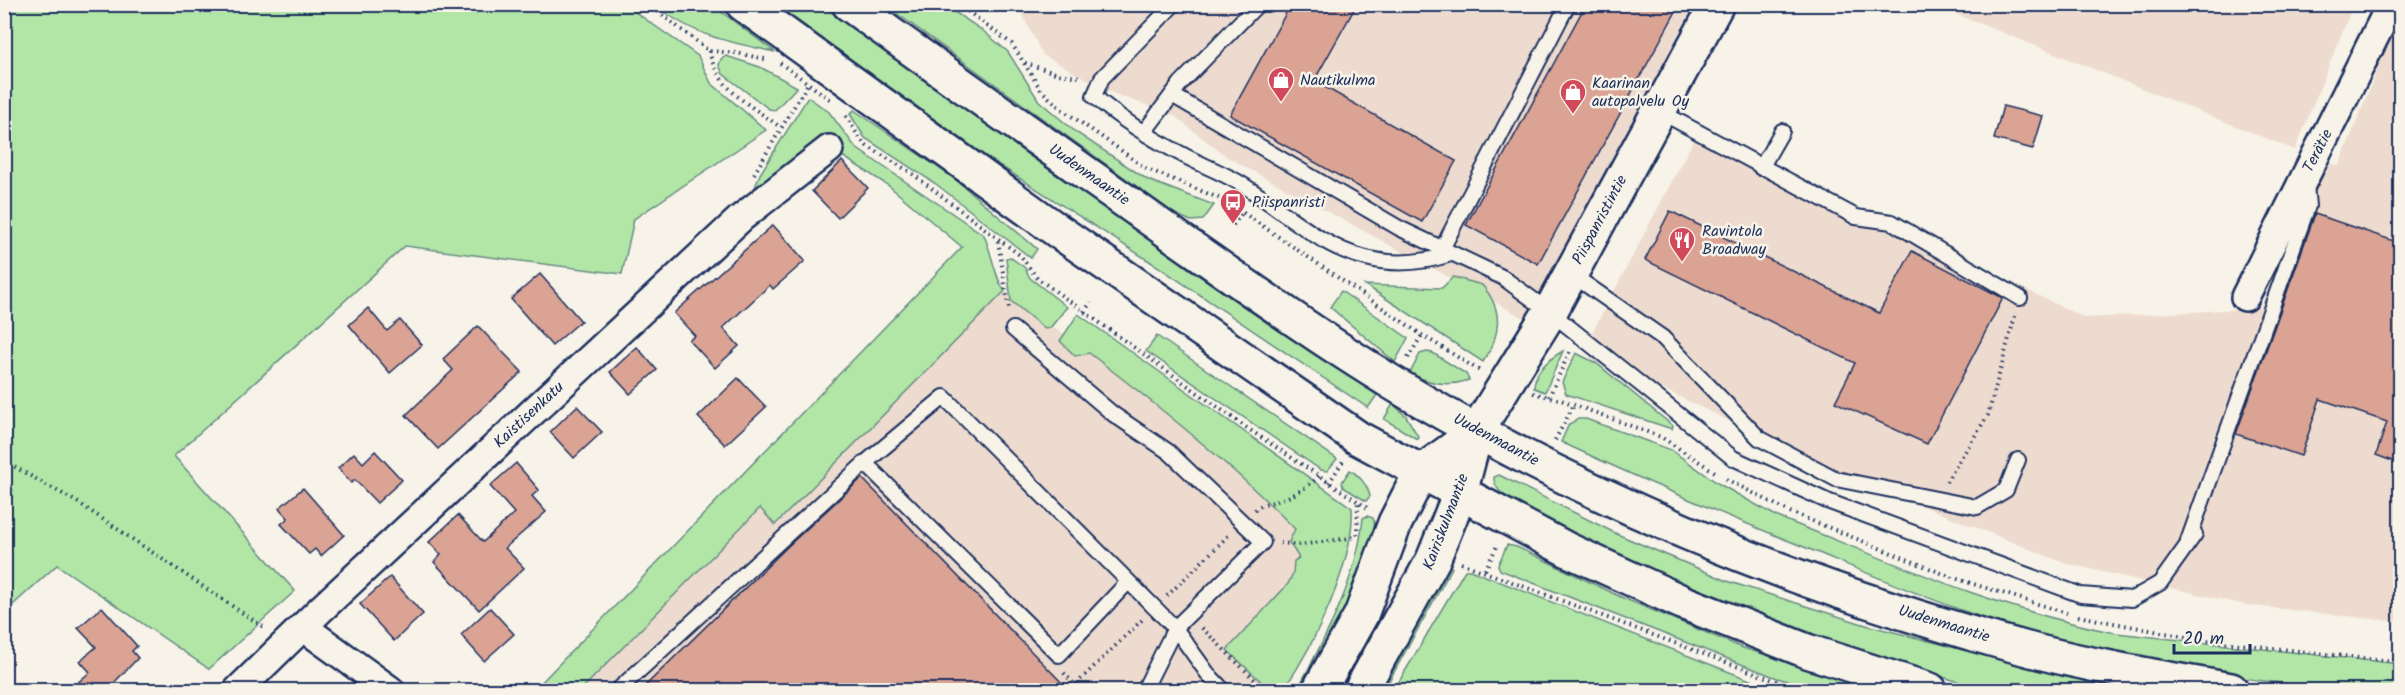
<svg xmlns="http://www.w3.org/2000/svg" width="2405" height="695" font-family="Kalam,sans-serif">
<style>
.built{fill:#eedbcf}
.green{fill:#b2e6a7;stroke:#668a82;stroke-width:1.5}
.building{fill:#daa394;stroke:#1b2f5e;stroke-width:1.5}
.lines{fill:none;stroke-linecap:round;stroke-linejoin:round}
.lane-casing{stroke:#1b2f5e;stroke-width:18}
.street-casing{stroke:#1b2f5e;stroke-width:32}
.secondary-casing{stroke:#1b2f5e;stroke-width:38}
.path{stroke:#1b2f5e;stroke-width:4;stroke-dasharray:1.5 4.5;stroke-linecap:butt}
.lane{stroke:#f7f3e8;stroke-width:14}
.street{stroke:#f7f3e8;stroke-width:27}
.secondary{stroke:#f7f3e8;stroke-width:33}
.path-bridge{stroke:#1b2f5e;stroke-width:4;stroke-dasharray:1.5 4.5;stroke-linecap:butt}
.labels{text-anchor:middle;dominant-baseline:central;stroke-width:5;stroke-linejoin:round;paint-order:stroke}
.poi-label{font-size:16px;fill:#1b2f5e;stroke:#f7f3e8;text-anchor:start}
.street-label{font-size:16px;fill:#1b2f5e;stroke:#f7f3e8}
</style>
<rect width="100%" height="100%" fill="#f7f3e8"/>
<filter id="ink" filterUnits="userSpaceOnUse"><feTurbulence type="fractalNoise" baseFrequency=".0167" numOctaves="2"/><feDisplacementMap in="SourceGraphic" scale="12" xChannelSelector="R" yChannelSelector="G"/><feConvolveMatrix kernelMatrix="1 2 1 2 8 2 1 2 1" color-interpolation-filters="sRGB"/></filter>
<g filter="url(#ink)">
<g class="built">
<polygon points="1017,5 1694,5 1526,319 1227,157 1173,115 1112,93 1043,55"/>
<polygon points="1934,5 2353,5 2295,150"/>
<polygon points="2400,12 2400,622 2245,605 2064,563 1809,460 1583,350 1698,132 2085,318 2260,308 2317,159 2339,166"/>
<polygon points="1005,291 1338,537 1278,678 1268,690 581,690 760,508 776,525"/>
</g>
<g class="green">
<polygon points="5,4 625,5 698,56 711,83 766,130 634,219 622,274 405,246 174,456 295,591 209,669 57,565 5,612"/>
<path d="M654 5H712L775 52C722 40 699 38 654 5Z"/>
<polygon points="776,5 821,5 1377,395 1368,408 1154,264 988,158"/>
<polygon points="885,5 944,5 982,30 1008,52 1039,101 1077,133 1148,180 1214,205 1203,220 1191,221 1175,214"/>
<polygon points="726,56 760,67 797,87 775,110 769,109 723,74 719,65 721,59"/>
<path d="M808 97 829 112 856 148 984 235C991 250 996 282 1005 291L775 525 760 508 581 690H534L962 247 889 186 836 152 749 203 760 174Z"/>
<polygon points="854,110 955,179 1037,249 1031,258 936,184 865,138 850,114"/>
<polygon points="1010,257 1025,268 1030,278 1067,307 1050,328 1045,329 1011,301 1006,258"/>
<path d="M1453 277 1482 285C1504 310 1501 335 1483 362L1365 285 1442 288Z"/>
<polygon points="1341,291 1408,338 1395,362 1330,307"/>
<path d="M1078 314 1352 508C1355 562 1314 645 1284 689L1267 687 1227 650 1288 584 1293 573 1294 561 1299 558 1289 542 1295 529C1231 464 1161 408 1089 353L1075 356 1060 341Z"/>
<polygon points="1157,336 1337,459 1327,471 1321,470 1146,351"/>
<path d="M1563 351 1545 392 1534 388C1534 371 1549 359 1563 351Z"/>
<path d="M1427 352 1433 353 1466 374 1469 380C1448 387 1429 384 1410 373L1420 354Z"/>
<polygon points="1576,353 1596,363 1673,426 1672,429 1566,394 1562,382"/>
<polygon points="1393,404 1406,416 1418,436 1417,439 1384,419"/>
<path d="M1578 419H1586L1671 450 1719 484 1778 517C1889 561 1998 610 2116 633L2400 664V690C2273 690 2136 663 2013 627 1946 607 1879 578 1814 551 1729 517 1644 481 1561 442L1569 424Z"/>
<path d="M1350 470C1359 475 1368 486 1370 496L1366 501 1343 487 1342 482Z"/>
<path d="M1499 475 1617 534 1730 582 1866 625 2086 681 2133 690H1993L1969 685 1852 649 1723 601 1612 552 1509 500C1502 493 1493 487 1494 477Z"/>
<path d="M1367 516 1373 518 1375 525 1373 552 1310 690H1297C1326 637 1357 580 1363 518Z"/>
<polygon points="1507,545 1517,547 1623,598 1743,648 1881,690 1822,690 1777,678 1500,570 1498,565"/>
<polygon points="1444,560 1452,568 1384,690 1368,690"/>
<polygon points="1465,570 1470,570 1755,682 1783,690 1394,690"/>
</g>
<g class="building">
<polygon points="1291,4 1357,4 1314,81 1456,161 1422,222 1230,115"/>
<polygon points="1586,4 1680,4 1538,264 1466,225"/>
<polygon points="2003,106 2043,116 2033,149 1994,139"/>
<polygon points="842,161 868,188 838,218 812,191"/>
<polygon points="1670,211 1879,313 1912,251 2003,298 1927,444 1835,402 1855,363 1645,260"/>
<polygon points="2315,214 2400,243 2400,464 2376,455 2387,422 2320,399 2301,456 2236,434"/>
<polygon points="773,225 805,261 773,289 770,285 723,328 739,346 715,368 689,340 695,336 674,313"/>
<polygon points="540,274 581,321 552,346 511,299"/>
<polygon points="368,308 387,331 400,320 422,345 390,373 349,325"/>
<polygon points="478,326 522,372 438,449 406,415 453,370 443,359"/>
<polygon points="637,347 657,370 630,394 610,372"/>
<polygon points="738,378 766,407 725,445 698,417"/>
<polygon points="577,406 602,432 574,458 550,432"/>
<polygon points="375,451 402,480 377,503 355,480 351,483 338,468 354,453 363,463"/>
<polygon points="516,463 539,490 532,496 546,512 505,548 524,568 479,610 434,562 441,555 429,542 458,515 483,542 514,513 490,486"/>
<polygon points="862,478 1069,690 641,690 788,546"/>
<polygon points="303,488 344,535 321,556 315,549 309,554 281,524 288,518 279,508"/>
<polygon points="390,577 423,614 394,641 360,604"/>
<polygon points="102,607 137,646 132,651 138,658 107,690 69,690 90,672 80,661 96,647 78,628"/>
<polygon points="490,608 514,634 484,661 461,635"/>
</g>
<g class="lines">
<g class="lane-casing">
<g id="lane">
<path d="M1174 4 1102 78 1094 96C1120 119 1154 140 1185 156 1202 165 1221 172 1238 182 1281 207 1317 246 1366 258 1396 266 1423 263 1451 254"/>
<polyline points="1172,95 1399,228 1502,277 1550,312 1733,458 1827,501 2081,595 2132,599 2160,583 2195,534"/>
<polyline points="1659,111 1856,217 1892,222 2020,298"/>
<polyline points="1145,131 1181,83 1258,4"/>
<polyline points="1761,168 1782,131"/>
<polyline points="1442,249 1568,4"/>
<polyline points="1571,274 1663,338 1759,438 1836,479 1977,507 2006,490 2018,460"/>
<polyline points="1013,329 1113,414 1169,452 1263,542 1175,628 1144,690"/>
<polyline points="865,463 1059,655 1128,582"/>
<polyline points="2188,541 2308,206 2306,185"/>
<polyline points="618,690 865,463 944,397 1175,628 1208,674 1223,690"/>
</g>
</g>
<g class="street-casing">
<g id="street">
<polyline points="2245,297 2391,4"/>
<polyline points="303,627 390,690"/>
<polyline points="238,690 320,610 741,218 829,149"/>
</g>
</g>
<g class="secondary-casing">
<g id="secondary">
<polyline points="743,4 1058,231 1358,438 1568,550 1682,602 1807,651 1930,690"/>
<path d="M849 4C955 81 1062 156 1169 232 1269 302 1369 374 1478 432 1653 527 1839 599 2031 650 2097 667 2164 678 2231 690"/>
<polyline points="1319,690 1361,615 1395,523 1421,472 1476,432"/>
<polyline points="1361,690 1433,560 1460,493 1476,432 1550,312 1717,4"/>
</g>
</g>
<g class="path">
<polyline points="648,4 709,51 737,53 769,60"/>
<polyline points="958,4 1012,44 1041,90 1060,108 1119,149 1145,168 1226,201 1422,335 1480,371"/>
<path d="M709 51C719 91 748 103 780 127"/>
<polyline points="1025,63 1058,74 1081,77"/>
<polyline points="846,116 860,139 867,146 910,172 1021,256 1037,278 1247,428 1369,509"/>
<polyline points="754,174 807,85"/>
<polyline points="1233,225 1242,213"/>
<polyline points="998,241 1009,310"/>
<polyline points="1084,312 1091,302"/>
<polyline points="1408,358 1422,335"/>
<polyline points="1533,393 1561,400 1661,437 1715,472"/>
<polyline points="1549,397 1570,351"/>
<polyline points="1555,440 1574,405"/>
<polyline points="4,461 77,502 265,628"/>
<polyline points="4,473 13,466"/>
<polyline points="1726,479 1790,512 1954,578 2067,613"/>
<polyline points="1946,482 1988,415 2015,316"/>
<polyline points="1329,483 1343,461"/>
<path d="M1255 510C1263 502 1268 504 1277 501 1293 496 1307 488 1319 476"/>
<polyline points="1357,535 1358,503"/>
<polyline points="1280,543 1300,545 1357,537"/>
<polyline points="1461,563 1800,690"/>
<polyline points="1485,570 1498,544"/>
<polyline points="1167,596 1228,536"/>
<polyline points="2078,616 2196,639 2368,659 2400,661"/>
<polyline points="1202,628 1265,690"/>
<polyline points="1064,673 1075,685 1142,620"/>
<polyline points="1075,685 1081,690"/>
</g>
<use href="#lane" class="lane"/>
<use href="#street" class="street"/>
<use href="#secondary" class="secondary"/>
<polyline class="path-bridge" points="780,63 831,100"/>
</g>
</g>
<defs>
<g id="shop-pin" transform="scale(1.35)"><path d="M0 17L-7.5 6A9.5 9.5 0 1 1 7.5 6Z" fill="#d1495b" stroke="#f7f3e8"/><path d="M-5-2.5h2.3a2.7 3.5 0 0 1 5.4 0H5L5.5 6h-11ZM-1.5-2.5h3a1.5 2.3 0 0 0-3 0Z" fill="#fff"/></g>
<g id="bus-pin" transform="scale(1.35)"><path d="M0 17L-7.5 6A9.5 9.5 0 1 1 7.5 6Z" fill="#d1495b" stroke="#f7f3e8"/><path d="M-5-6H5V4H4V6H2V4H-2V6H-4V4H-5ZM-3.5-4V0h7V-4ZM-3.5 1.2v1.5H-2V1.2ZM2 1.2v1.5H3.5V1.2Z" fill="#fff"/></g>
<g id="restaurant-pin" transform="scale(1.35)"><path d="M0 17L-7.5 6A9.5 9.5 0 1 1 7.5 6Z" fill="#d1495b" stroke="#f7f3e8"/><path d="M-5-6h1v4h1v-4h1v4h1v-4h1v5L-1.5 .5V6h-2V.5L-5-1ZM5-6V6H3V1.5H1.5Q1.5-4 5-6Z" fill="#fff"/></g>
</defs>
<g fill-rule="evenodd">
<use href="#shop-pin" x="1281" y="80"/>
<use href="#shop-pin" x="1573" y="92"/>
<use href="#bus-pin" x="1233" y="202"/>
<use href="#restaurant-pin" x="1682" y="240"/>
</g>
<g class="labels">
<g class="poi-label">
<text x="1300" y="80">Nautikulma</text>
<text x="1592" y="83">Kaarinan<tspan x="1592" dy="18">autopalvelu Oy</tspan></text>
<text x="1252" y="202">Piispanristi</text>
<text x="1702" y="231">Ravintola<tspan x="1702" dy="18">Broadway</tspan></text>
</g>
<g class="street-label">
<text transform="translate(2318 151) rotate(-63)">Terätie</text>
<text transform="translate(1089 175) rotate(35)">Uudenmaantie</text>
<text transform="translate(1600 220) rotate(-62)">Piispanristintie</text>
<text transform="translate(529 415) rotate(-43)">Kaistisenkatu</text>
<text transform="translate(1496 440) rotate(28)">Uudenmaantie</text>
<text transform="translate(1446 522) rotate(-69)">Kairiskulmantie</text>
<text transform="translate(1944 624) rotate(17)">Uudenmaantie</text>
</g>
</g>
<rect width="2405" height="695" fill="none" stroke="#f7f3e8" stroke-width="24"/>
<rect x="12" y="12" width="2381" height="671" fill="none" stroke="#1b2f5e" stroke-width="2" filter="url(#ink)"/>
<path d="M2174 644v9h76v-9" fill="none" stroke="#1b2f5e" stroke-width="3"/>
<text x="2183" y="644" font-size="18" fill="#1b2f5e" stroke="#f7f3e8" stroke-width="4.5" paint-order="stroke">20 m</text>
</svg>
